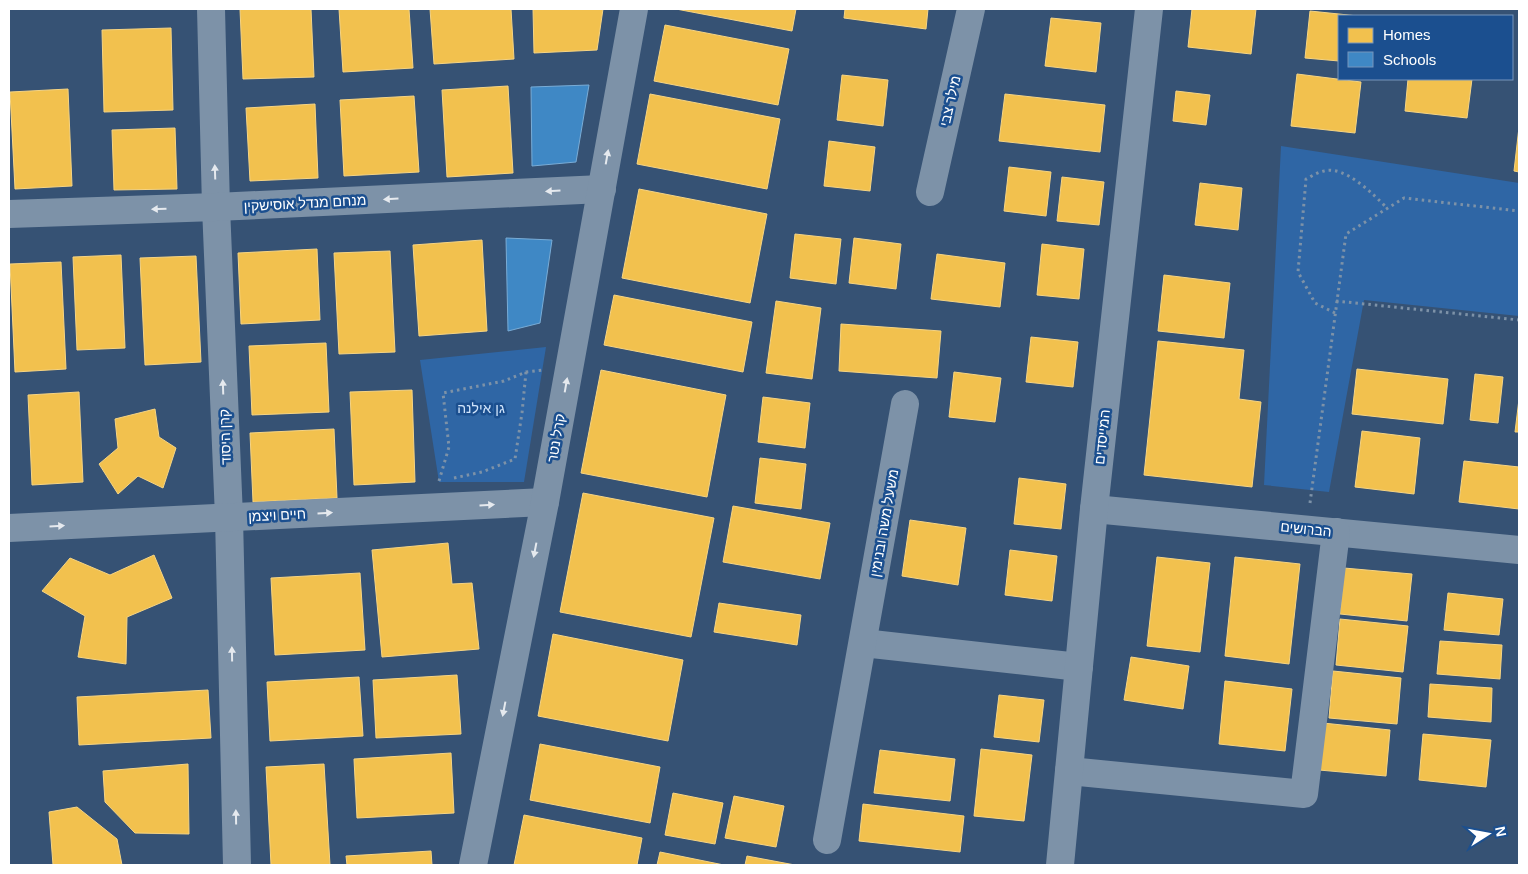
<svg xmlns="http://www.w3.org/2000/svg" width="1528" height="874" font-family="Arial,'Noto Sans Hebrew',sans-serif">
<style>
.green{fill:#2f66a5}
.homes{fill:#f2c14e;stroke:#f6d483}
.schools{fill:#3f88c5;stroke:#79acd6}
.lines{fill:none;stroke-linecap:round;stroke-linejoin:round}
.path{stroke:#7d92a8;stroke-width:3;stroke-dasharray:2.5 4;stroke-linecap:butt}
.minor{stroke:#7d92a8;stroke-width:28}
.oneway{fill:#e5e9ee}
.labels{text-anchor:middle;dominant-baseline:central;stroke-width:5;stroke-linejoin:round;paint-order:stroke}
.street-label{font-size:14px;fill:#fff;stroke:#1b4f8f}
.park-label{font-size:14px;fill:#cfe3fa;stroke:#1b4f8f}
</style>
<rect width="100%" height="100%" fill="#365274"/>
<g class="green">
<polygon points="1281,146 1519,183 1519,316 1364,300 1329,492 1264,485"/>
<polygon points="546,347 524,482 439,482 420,360"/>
</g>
<g class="homes">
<polygon points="240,9 311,9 314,77 243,79"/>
<polygon points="339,9 409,9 413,68 343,72"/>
<polygon points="430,9 511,9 514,59 434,64"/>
<polygon points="533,9 603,9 597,50 534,53"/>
<polygon points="676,9 796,9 792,31"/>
<polygon points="845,9 928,9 926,29 844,18"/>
<polygon points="1192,9 1256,9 1251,54 1188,47"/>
<polygon points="1310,11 1358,16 1339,16 1339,61 1305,58"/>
<polygon points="1051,18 1101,23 1096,72 1045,66"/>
<polygon points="665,25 789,49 778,105 654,81"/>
<polygon points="171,28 173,110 104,112 102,30"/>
<polygon points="1297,74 1361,82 1355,133 1291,126"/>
<polygon points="842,75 888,80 883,126 837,120"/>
<polygon points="1408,79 1472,79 1467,118 1405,111"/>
<polygon points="508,86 513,173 447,177 442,90"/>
<polygon points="68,89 72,186 15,189 10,92"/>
<polygon points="1176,91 1210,95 1206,125 1173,121"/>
<polygon points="650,94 780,119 767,189 637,164"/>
<polygon points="1005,94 1105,105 1100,152 999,141"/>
<polygon points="414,96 419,172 344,176 340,100"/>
<polygon points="315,104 318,178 250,181 246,108"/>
<polygon points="1519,127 1519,172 1514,171"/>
<polygon points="175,128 177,189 114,190 112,130"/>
<polygon points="829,141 875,147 870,191 824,186"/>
<polygon points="1009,167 1051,172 1046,216 1004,211"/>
<polygon points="1062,177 1104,182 1099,225 1057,221"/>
<polygon points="1200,183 1242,188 1238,230 1195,225"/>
<polygon points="639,189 767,214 750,303 622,278"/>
<polygon points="795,234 841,239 836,284 790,278"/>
<polygon points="854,238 901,244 896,289 849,283"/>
<polygon points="482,240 487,331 419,336 413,245"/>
<polygon points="1042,244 1084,249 1079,299 1037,295"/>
<polygon points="317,249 320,320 241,324 238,253"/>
<polygon points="390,251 395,352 339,354 334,253"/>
<polygon points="937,254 1005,263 1000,307 931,299"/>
<polygon points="121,255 125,348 77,350 73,257"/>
<polygon points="196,256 201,362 145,365 140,258"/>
<polygon points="61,262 66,369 15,372 10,264"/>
<polygon points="1164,275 1230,283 1224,338 1158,331"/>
<polygon points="614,295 752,322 743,372 604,345"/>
<polygon points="776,301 821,308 812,379 766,373"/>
<polygon points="841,324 941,331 937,378 839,371"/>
<polygon points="1031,337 1078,342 1073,387 1026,382"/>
<polygon points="1158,341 1244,350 1239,399 1261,402 1252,487 1144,475"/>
<polygon points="326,343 329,412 252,415 249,346"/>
<polygon points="1357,369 1448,379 1443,424 1352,414"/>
<polygon points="601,370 726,395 707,497 581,473"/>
<polygon points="954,372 1001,378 995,422 949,417"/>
<polygon points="1475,374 1503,377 1498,423 1470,420"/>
<polygon points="412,390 415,482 354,485 350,392"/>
<polygon points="79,392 83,482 32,485 28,395"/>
<polygon points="763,397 810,403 805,448 758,442"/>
<polygon points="1519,399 1519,432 1515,432"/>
<polygon points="155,409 159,437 176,448 163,488 138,476 118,494 99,464 118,448 115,419"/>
<polygon points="334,429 337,498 253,502 250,433"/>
<polygon points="1362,431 1420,438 1414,494 1355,487"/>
<polygon points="760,458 806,464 801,509 755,503"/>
<polygon points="1464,461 1519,467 1519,509 1459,502"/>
<polygon points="1019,478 1066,484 1061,529 1014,524"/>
<polygon points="583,493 714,518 691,637 560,612"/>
<polygon points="733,506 830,523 820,579 723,562"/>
<polygon points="910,520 966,528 958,585 902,576"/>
<polygon points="448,543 452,584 472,583 479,649 382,657 372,550"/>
<polygon points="1010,550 1057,556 1052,601 1005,595"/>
<polygon points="154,555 172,598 127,617 126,664 78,657 85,616 42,591 70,558 110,575"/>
<polygon points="1157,557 1210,563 1200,652 1147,646"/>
<polygon points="1235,557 1300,564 1289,664 1225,656"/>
<polygon points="1344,568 1412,574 1407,621 1340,614"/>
<polygon points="360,573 365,650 275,655 271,578"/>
<polygon points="1448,593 1503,599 1499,635 1444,630"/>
<polygon points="719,603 801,615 797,645 714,632"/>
<polygon points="1340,619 1408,626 1403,672 1336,665"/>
<polygon points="553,634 683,660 668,741 538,716"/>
<polygon points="1440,641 1502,645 1500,679 1437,674"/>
<polygon points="1131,657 1189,666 1183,709 1124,700"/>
<polygon points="1333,671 1401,678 1397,724 1329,718"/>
<polygon points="457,675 461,734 376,738 373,680"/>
<polygon points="359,677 363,736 270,741 267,682"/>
<polygon points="1225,681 1292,689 1285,751 1219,744"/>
<polygon points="1430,684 1492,688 1491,722 1428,717"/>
<polygon points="208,690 211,738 79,745 77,697"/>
<polygon points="999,695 1044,700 1039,742 994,737"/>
<polygon points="1323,723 1390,730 1386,776 1319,770"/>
<polygon points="1423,734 1491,740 1486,787 1419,780"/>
<polygon points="540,744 660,767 650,823 530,800"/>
<polygon points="981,749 1032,755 1024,821 974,816"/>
<polygon points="880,750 955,759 950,801 874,793"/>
<polygon points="451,753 454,813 357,818 354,759"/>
<polygon points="188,764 189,834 135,833 105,802 103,771"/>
<polygon points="324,764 330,865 271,865 266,767"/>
<polygon points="673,793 723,803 715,844 665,835"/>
<polygon points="734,796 784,806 776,847 725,838"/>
<polygon points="863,804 964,816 960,852 859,841"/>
<polygon points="77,807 117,839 122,865 53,865 49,812"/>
<polygon points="524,815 642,838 637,865 514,865"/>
<polygon points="431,851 432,865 347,865 346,856"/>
<polygon points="660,852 724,865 657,865"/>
<polygon points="747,856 795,865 745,865"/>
</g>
<g class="schools">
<polygon points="589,85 576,162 532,166 531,87"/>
<polygon points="506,238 552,240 540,323 508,331"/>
</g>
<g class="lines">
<g class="path">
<polyline points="1336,301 1519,320"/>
<path d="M1335 313 1315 303 1298 272 1306 179C1312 176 1318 172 1324 171 1345 165 1374 195 1387 208"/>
<polyline points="454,478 482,472 515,459 522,413 526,372"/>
<polyline points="439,481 449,447 443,393 504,381 526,372 544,370"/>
<polyline points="1310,503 1346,234 1404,198 1519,211"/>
</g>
<g class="minor">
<polyline points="211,9 216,207 229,517 237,865"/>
<polyline points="930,192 971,9"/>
<polyline points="9,214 216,207 602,189"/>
<polyline points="1094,509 1519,550"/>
<polyline points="9,528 545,502"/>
<polyline points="863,643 1079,667"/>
<polyline points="1069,771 1304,794 1336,532"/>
<polyline points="827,840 905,404"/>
<polyline points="473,865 545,502 634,9"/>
<polyline points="1060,865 1094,509 1149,9"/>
</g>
</g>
<defs><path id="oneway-solid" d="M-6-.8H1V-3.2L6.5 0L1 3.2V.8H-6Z" transform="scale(1.25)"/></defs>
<g class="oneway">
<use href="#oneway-solid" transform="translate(607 157) rotate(-80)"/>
<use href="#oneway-solid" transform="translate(215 172) rotate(-92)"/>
<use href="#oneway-solid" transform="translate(553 191) rotate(177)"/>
<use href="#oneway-solid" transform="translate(391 199) rotate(177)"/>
<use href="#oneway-solid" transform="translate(159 209) rotate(178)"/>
<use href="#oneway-solid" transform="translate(566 385) rotate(-80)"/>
<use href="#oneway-solid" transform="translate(223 387) rotate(-92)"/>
<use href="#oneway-solid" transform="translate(487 505) rotate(-3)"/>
<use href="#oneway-solid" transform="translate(325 513) rotate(-3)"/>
<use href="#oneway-solid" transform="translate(57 526) rotate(-3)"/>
<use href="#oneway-solid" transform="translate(535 550) rotate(101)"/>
<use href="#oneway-solid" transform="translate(232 654) rotate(-91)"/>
<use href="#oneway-solid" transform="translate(504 709) rotate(101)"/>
<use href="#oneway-solid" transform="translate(236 817) rotate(-91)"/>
</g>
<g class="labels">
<g class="street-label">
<text transform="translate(950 101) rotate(-77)">מילר צבי</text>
<text transform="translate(305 203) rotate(-3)">מנחם מנדל אוסישקין</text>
<text transform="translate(225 437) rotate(-92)">קרן היסוד</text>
<text transform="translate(1102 437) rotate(-84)">המייסדים</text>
<text transform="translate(556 438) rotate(-80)">קרל נטר</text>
<text transform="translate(277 515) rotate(-3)">חיים ויצמן</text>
<text transform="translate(884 523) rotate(-80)">משעל משה ובנימין</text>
<text transform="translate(1306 529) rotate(6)">הברושים</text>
</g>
<g class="park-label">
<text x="481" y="408">גן אילנה</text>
</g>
</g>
<rect width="1528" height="874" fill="none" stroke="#ffffff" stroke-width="20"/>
<rect x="1338" y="15" width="175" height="65" fill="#1b4f8f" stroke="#7695bc"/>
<rect x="1348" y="28" width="25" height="15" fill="#f2c14e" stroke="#7695bc"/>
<text x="1383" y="40" font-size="15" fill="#ffffff">Homes</text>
<rect x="1348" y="52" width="25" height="15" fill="#3f88c5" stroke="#7695bc"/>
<text x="1383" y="65" font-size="15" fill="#ffffff">Schools</text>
<g transform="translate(1488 834) rotate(79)" stroke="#1b4f8f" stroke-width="4" paint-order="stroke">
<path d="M0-4L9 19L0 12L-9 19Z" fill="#ffffff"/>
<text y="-8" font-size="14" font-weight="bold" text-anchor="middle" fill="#ffffff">N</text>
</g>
</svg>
